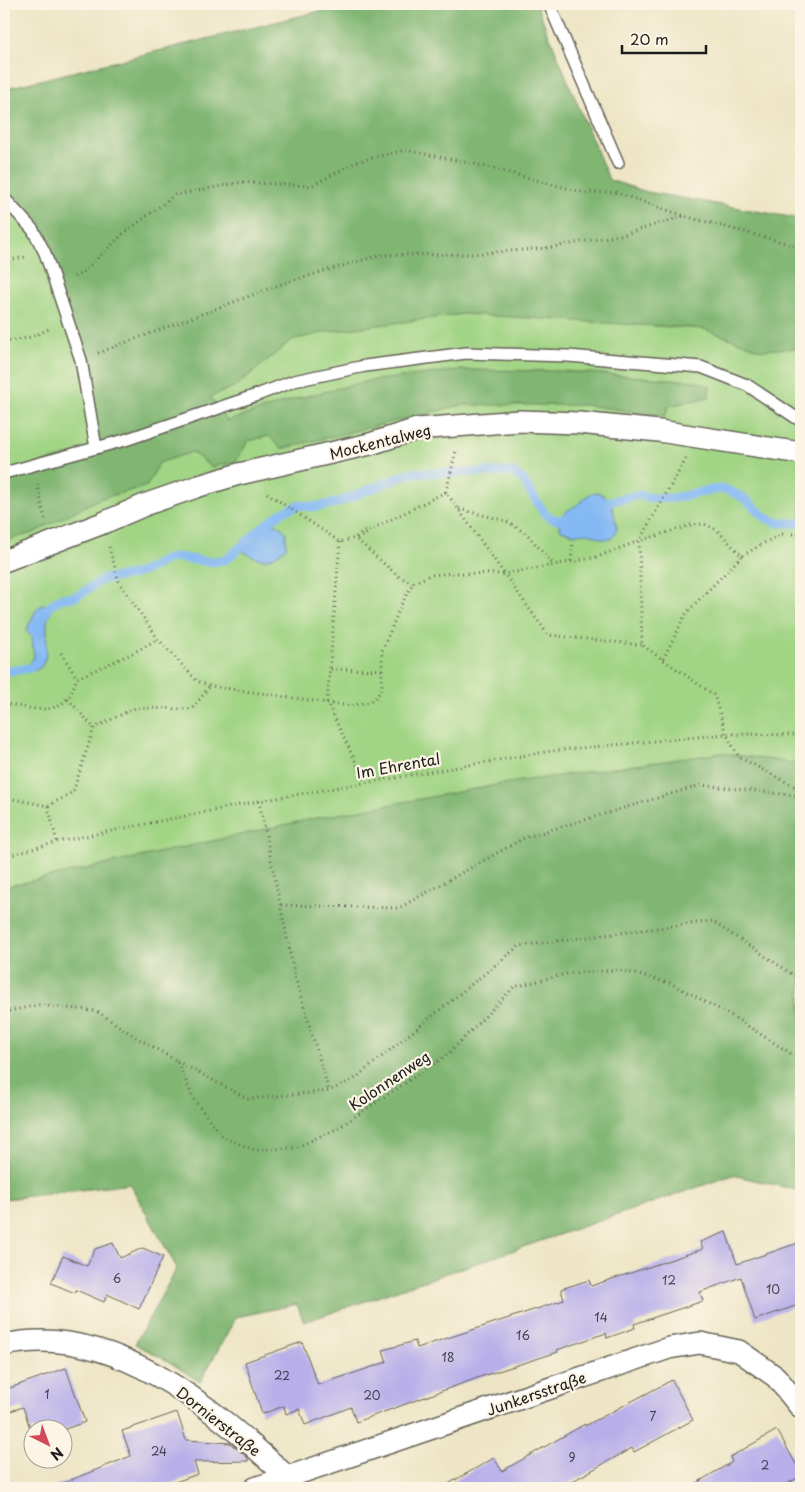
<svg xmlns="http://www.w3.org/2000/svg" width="805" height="1492" font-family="'Playpen Sans',sans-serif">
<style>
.green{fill:#a1d484;stroke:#5e7850}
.forest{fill:#80b672;stroke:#4e6947}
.water{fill:#85b9f3;stroke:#506a88}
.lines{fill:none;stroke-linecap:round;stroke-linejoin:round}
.stream{stroke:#85b9f3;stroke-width:9}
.building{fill:#b7aeea}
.lane-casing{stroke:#656257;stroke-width:14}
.street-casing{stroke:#656257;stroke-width:24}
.path{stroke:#656257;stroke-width:3;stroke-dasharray:1 4;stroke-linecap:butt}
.lane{stroke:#fff;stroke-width:11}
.street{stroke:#fff;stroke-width:21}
.labels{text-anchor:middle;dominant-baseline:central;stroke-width:4.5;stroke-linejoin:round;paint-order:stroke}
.number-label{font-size:12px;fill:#434050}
.street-label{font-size:15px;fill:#1c1c1c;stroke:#fcf5e5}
</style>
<rect width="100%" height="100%" fill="#fcf5e5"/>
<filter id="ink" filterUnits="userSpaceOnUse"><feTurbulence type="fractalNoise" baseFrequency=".02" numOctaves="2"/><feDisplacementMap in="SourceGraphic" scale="10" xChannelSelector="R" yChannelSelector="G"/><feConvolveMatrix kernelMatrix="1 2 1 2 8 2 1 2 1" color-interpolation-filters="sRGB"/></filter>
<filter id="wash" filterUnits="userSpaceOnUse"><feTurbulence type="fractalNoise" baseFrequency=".0096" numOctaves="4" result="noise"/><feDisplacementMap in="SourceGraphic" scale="20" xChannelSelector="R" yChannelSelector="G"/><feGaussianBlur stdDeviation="1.12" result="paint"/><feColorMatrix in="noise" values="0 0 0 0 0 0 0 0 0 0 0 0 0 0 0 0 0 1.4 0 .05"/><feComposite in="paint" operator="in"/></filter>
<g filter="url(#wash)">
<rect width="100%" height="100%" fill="#ede5c5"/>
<polygon class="green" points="349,4 536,4 609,180 647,192 801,219 801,1191 733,1175 304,1322 297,1304 236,1317 200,1382 168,1361 135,1344 177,1268 130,1184 4,1199 4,89"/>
<g class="forest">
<polygon points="349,4 536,4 609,180 647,192 801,219 801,348 761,350 704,329 464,314 326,332 292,340 236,386 210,397 227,421 295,399 368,381 461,370 563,371 695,381 710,386 709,397 669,406 665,416 585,405 462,405 281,449 269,436 248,441 236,462 211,467 192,452 159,463 147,486 99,499 33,533 4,541 4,473 96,448 80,360 45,253 4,198 4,89"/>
<polygon points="721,753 801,764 801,1191 733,1175 304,1322 297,1304 236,1317 200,1382 168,1361 135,1344 177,1268 130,1184 4,1199 4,887 311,819 507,783"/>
</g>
<g class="water">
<path d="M597 492C614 499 614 514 617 530L611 539H603L589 533 574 534 561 530 558 520C564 511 569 510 577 505 587 498 584 495 597 492Z"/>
<path d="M277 524 286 532V547C267 565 260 561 239 549L265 525Z"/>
<path d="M43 604 49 607 51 611C50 615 47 618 47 622 46 634 50 663 38 669 38 670 30 671 30 671L28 665 34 657 32 637 26 631 36 610Z"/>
</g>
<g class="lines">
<g class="stream">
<polyline points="600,504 638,495 653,498 674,498 712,490 725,489 744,498 766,518 779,523 801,523"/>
<polyline points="44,616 49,607 54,603 61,598 75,597 104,579 133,575 151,568 165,560 176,557 210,562 227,559 265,525 281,513 299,505 314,507 337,503 410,473 512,472 522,479 544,513 551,518 558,520 570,517"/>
<polyline points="4,672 30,668 38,662"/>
</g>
</g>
<g id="blocks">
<g class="building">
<polygon points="726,1232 737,1264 801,1242 801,1304 755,1320 741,1277 700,1292 703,1301 634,1324 635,1328 607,1338 606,1333 557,1350 558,1352 483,1376 356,1422 351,1407 305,1425 299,1409 286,1414 284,1406 262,1414 245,1362 302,1342 318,1385 387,1362 383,1350 415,1341 417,1348 564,1300 561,1289 589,1280 591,1286 703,1249 700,1242"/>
<polygon points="113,1243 120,1258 143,1248 163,1257 139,1309 107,1294 104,1302 76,1290 75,1293 51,1283 63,1256 87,1266 95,1249"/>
<polygon points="66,1368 85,1422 62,1430 32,1430 32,1434 23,1407 4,1413 4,1390"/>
<polygon points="672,1380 693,1420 634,1452 632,1448 560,1488 441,1488 494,1458 502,1471 585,1424 585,1426"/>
<polygon points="177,1412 186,1440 230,1443 248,1458 248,1461 194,1462 198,1474 158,1488 53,1488 53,1487 131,1456 122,1431"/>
<polygon points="777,1430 801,1473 801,1476 780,1488 688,1488 732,1462 730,1457"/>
</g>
</g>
</g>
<g filter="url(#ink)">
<use href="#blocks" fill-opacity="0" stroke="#656257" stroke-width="1"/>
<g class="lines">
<g class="lane-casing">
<g id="lane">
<polyline points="549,4 618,163"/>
<polyline points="4,198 33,230 45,253 81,360 96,448"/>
<polyline points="4,473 125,440 257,395 294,381 365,366 466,353 568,356 701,367 747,385 801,421"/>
</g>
</g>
<g class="street-casing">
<g id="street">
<polyline points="4,561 103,523 147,504 199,486 239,474 370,444 417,429 520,421 579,423 659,431 801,453"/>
<path d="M4 1345C111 1321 214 1408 286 1476"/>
<polyline points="255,1488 669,1348 700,1343 739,1351 776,1377 801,1408"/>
</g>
</g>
<g class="path">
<polyline points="4,261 25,257"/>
<polyline points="74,277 82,273 124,233 175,195 242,182 311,186 356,162 405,150 484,166 585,193 615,192 684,216 801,247"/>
<path d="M4 340C19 342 37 336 50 328"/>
<polyline points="98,353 287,282 380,255 472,254 548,248 625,234 684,216"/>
<polyline points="4,443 6,454"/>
<polyline points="686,459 639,541 642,645 714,695 726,734 739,757 801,790"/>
<polyline points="37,484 45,519"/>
<polyline points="446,492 456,451"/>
<polyline points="267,493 340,542 364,536 368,532"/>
<polyline points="459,509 506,521 527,534 553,564"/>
<polyline points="340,542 327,702 365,782"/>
<polyline points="109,547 119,582 158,639 197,681 210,686 350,706 369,702 377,697 382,688 382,651 401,605 413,583 430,575 456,573 505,574 597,557 639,541 691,525 704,524 717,530 742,556 764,543 782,534 801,534"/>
<polyline points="571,561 573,543"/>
<polyline points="413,583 398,576 355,538 362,532 368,531 446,492 548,635 642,645"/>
<polyline points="61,653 77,678"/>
<polyline points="4,659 4,713"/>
<polyline points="663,659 687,612 742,556"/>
<polyline points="331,669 383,670"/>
<polyline points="68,699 94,728"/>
<path d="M4 704C24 706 51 717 67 699 72 694 74 685 77 678L131 654 158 639"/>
<polyline points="4,797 48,806 57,842"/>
<polyline points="259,801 295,977 329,1091"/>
<polyline points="48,806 73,792 94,728 135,708 192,709 210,686"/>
<polyline points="4,857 57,842 259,801 551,751 726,734 801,735"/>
<polyline points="281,905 399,908 524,838 701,785 801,796"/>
<polyline points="4,1012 39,1005 96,1011 139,1039 177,1061 194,1100 223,1137 254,1150 295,1148 338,1128 447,1055 514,987 570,973 620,970 670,983 732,1016 801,1060"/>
<polyline points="177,1061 248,1099 329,1091 354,1079 519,946 712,921 801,980"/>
</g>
<use href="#lane" class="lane"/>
<use href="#street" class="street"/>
</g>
</g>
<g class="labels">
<g class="number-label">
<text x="117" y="1278">6</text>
<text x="669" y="1280">12</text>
<text x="773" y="1289">10</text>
<text x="601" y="1317">14</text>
<text x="523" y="1335">16</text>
<text x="448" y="1357">18</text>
<text x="282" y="1375">22</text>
<text x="47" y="1394">1</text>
<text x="372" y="1395">20</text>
<text x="653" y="1416">7</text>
<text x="159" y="1451">24</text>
<text x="572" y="1457">9</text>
<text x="765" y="1465">2</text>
</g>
<g class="street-label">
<text transform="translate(380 441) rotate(-14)">Mockentalweg</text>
<text transform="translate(398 765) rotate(-10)">Im Ehrental</text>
<text transform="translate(389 1080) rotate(-34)">Kolonnenweg</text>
<text transform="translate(536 1393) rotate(-19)">Junkersstraße</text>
<text transform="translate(219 1421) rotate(38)">Dornierstraße</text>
</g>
</g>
<rect width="805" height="1492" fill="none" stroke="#fcf5e5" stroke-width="20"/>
<g transform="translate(48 1444) rotate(138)"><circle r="24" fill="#fcf5e5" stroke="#a29e95"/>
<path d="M0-4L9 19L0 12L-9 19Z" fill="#d1495b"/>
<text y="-8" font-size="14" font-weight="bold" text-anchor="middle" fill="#1c1c1c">N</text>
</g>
<path d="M622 45v8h84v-8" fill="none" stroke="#1c1c1c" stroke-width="2.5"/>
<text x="630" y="45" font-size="15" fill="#1c1c1c" stroke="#fcf5e5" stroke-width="4" paint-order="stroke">20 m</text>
</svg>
